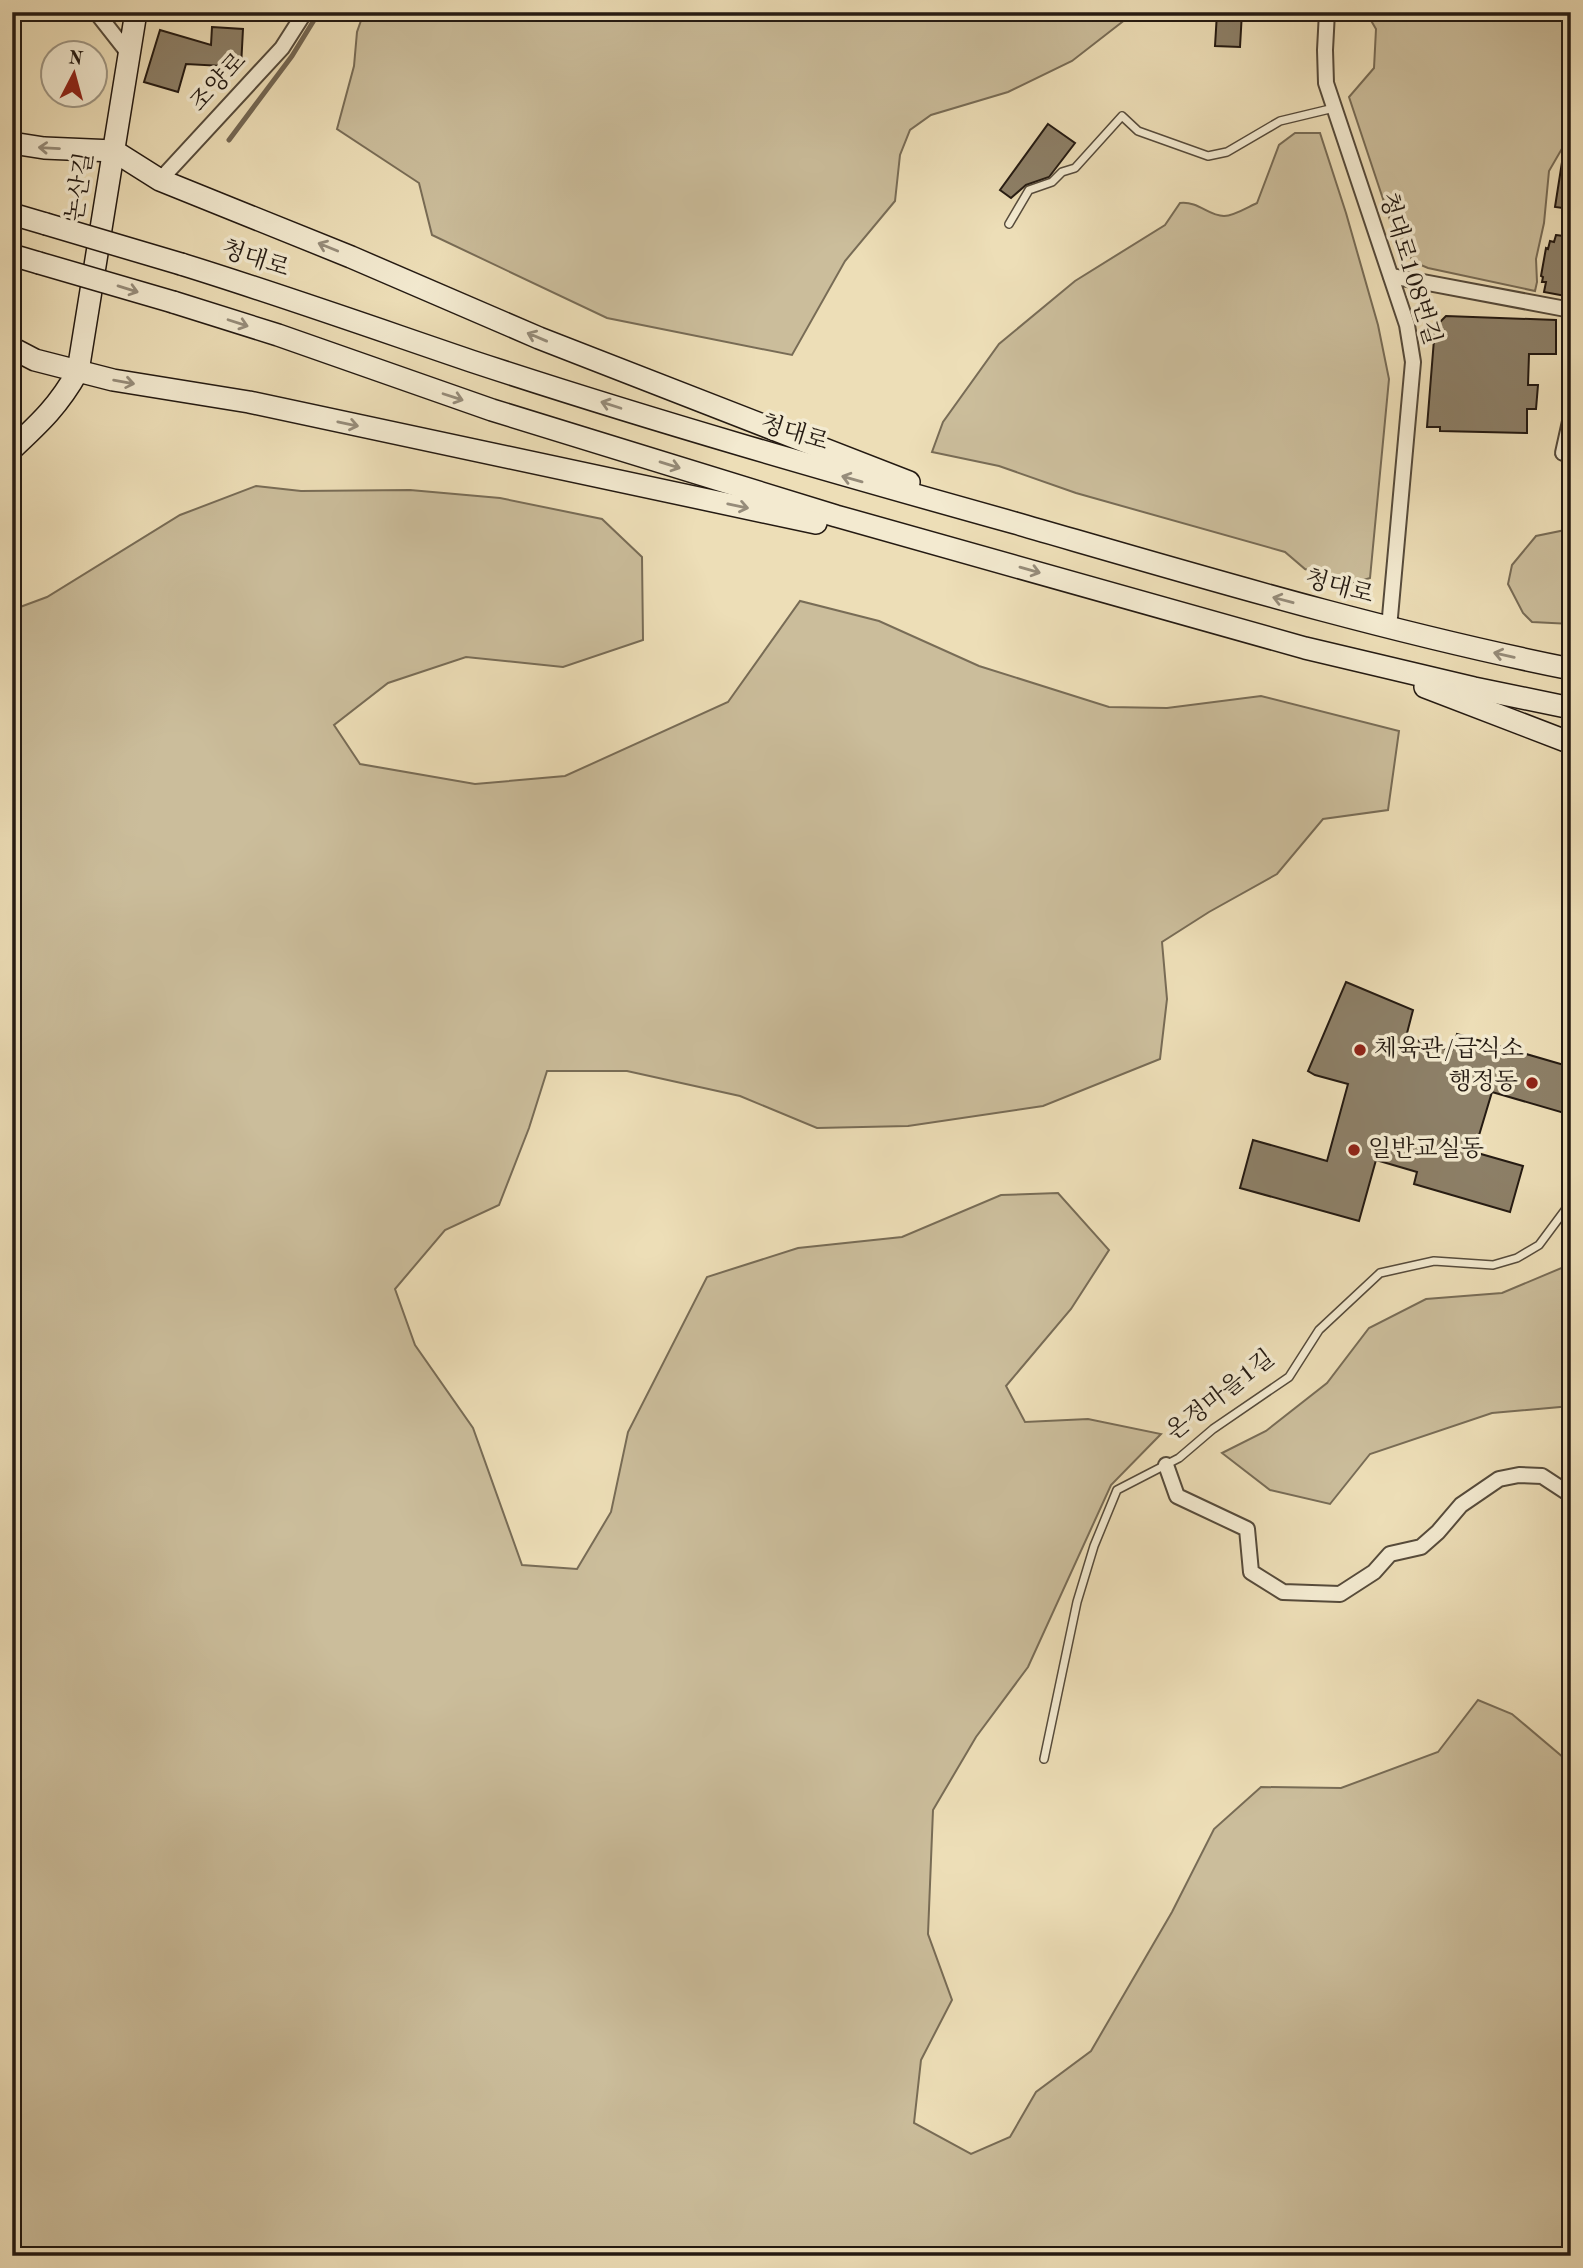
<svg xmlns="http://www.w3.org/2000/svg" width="1583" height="2268" font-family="'Old Standard TT','Noto Serif KR',serif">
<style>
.green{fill:#cbbd9b;stroke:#786c56;stroke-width:2}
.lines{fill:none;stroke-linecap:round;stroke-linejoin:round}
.stream{stroke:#746753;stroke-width:5}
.building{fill:#8d8068;stroke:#241a12;stroke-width:2}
.lane-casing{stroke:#564b3b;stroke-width:10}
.street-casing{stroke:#564b3b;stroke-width:18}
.secondary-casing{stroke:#241a12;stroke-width:24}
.lane{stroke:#f3ead0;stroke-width:7}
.street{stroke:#f3ead0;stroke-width:14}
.secondary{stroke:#f3ead0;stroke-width:21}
.secondary-bridge-casing{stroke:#241a12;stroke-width:24;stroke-linecap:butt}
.secondary-bridge{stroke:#f3ead0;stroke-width:21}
.oneway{stroke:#968c7a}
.poi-dot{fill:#8f2418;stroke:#f3ead0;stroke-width:2.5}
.labels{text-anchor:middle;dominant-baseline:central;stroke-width:7;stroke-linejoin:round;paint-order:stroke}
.street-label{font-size:24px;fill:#241a12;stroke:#f3ead0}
.poi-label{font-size:24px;fill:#241a12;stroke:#f3ead0;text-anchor:start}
</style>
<rect width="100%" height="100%" fill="#eddeb7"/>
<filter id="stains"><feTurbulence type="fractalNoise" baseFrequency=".00286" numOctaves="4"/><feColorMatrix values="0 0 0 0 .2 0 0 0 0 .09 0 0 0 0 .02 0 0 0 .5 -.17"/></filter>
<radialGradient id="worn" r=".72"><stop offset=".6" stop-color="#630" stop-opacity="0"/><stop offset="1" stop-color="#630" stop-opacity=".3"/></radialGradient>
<g class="green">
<polygon points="364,12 1135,12 1072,61 1008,92 931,115 910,130 900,155 895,201 845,261 792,355 607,318 432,235 419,183 337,129 354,66 357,32"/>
<polygon points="1366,12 1571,12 1571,133 1549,171 1544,223 1536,259 1537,282 1535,291 1428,268 1416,263 1399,247 1349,97 1374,68 1376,29"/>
<path d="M1295 133H1320L1346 213 1378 325 1389 379 1370 578 1351 584 1305 569 1285 552 1076 493 999 466 932 452 943 422 999 344 1075 281 1165 225 1180 203C1199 201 1208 216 1224 216 1234 216 1248 207 1257 203L1279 145Z"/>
<polygon points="256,486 301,491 410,490 500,498 602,519 642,557 643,640 563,667 466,657 388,683 334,725 360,764 475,784 565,776 728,702 800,601 879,621 979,666 1109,707 1167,708 1261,696 1399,731 1388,810 1323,819 1277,874 1209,912 1162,942 1167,999 1160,1059 1043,1106 908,1126 817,1128 740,1096 627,1071 547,1071 529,1128 499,1205 445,1230 395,1289 415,1345 473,1428 522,1565 577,1569 611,1512 628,1432 707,1277 798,1248 902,1237 1001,1195 1058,1193 1109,1250 1071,1309 1006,1386 1025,1422 1088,1419 1161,1434 1111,1485 1028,1667 976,1737 933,1810 928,1934 952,2000 921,2060 914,2123 971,2154 1010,2137 1036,2092 1091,2051 1172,1912 1214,1829 1261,1787 1341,1788 1438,1752 1478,1700 1512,1714 1571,1764 1571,2256 12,2256 12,610 47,597 180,515"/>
<polygon points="1571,524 1571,624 1532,622 1523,613 1508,584 1512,565 1536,536 1565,530"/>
<polygon points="1571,1264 1571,1406 1492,1413 1370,1454 1330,1504 1270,1490 1222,1453 1266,1431 1327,1383 1369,1328 1426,1299 1502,1293"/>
</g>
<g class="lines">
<polyline class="stream" points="229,140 292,56 319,12"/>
</g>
<g class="building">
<polygon points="1242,12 1240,47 1215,46 1217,13"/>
<polygon points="212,27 243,29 241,67 186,64 178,92 144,82 160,30 211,45"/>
<polygon points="1048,124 1075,143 1049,177 1026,185 1011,198 1000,190"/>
<polygon points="1562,162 1571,163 1571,209 1555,207"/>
<polygon points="1556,235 1571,237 1571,297 1544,292 1546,282 1542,282 1543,277 1541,276 1546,248 1548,249 1550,241 1554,242"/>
<polygon points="1446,316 1556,320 1556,354 1529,354 1528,385 1538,385 1536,409 1527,409 1527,433 1440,431 1440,427 1427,427 1435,327"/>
<polygon points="1346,982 1413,1010 1406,1037 1452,1051 1457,1034 1571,1067 1571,1115 1492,1092 1474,1152 1523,1166 1510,1212 1414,1184 1417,1172 1376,1160 1359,1221 1240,1188 1253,1140 1327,1161 1348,1084 1315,1075 1308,1071"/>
</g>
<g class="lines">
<g class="lane-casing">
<g id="lane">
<polyline points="1009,224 1029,190 1052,182 1062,172 1075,168 1122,116 1138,131 1208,156 1227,152 1280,121 1334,108"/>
<polyline points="1044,1759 1077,1602 1094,1546 1117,1490 1179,1458 1213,1429 1289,1377 1319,1330 1380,1273 1434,1261 1493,1265 1517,1258 1539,1245 1571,1202"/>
</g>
</g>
<g class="street-casing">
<g id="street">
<polyline points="96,12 129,54"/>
<polyline points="1327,12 1325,50 1326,83 1407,325 1413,362 1389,628"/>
<polyline points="160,180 282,48 305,12"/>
<polyline points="1391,276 1571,310"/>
<polyline points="1563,453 1571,417"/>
<polyline points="1166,1465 1177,1496 1247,1529 1251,1572 1283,1592 1340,1594 1374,1572 1390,1554 1421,1547 1438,1532 1461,1505 1499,1479 1519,1475 1542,1476 1571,1495"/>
</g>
</g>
<g class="secondary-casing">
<g id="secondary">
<polyline points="12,143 44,148 114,151 160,180 351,257 539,338 909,482"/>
<polyline points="12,214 46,224"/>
<polyline points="12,255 39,263"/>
<path d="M181 264C278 294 374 328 471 361 650 420 832 472 1015 523 1199 576 1382 631 1571 669"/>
<polyline points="173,302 278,335 492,410 836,516 1305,648 1474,688 1571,708"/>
<polyline points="12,348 35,360 113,380 249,402 816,523"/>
<path d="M12 449C41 422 59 405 78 371L136 12"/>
<polyline points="1425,687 1571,743"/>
</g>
</g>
<use href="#lane" class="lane"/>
<use href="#street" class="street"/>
<use href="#secondary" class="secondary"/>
<g class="secondary-bridge-casing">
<g id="secondary-bridge">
<polyline points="46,224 181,264"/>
<polyline points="39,263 173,302"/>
</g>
</g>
<use href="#secondary-bridge" class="secondary-bridge"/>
</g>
<defs><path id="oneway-shaft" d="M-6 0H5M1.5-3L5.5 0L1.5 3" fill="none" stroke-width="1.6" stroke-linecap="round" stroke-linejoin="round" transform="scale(1.75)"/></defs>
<g class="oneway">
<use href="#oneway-shaft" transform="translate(49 148) rotate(-177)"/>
<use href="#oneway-shaft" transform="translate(328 247) rotate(-158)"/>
<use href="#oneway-shaft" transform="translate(128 289) rotate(17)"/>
<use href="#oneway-shaft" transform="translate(238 323) rotate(18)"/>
<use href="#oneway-shaft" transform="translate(537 337) rotate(-157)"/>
<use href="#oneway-shaft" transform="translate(124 382) rotate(10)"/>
<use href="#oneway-shaft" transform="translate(453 397) rotate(18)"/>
<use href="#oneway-shaft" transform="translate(611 405) rotate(-162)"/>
<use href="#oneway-shaft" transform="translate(348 424) rotate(12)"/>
<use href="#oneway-shaft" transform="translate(670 465) rotate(17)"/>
<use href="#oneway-shaft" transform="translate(852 479) rotate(-164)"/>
<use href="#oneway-shaft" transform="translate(738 506) rotate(12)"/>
<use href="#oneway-shaft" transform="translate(1030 570) rotate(16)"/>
<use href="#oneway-shaft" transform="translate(1283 600) rotate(-165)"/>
<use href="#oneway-shaft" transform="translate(1504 655) rotate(-167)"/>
</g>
<g class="poi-dot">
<circle cx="1360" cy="1050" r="7"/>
<circle cx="1532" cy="1083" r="7"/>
<circle cx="1354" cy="1150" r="7"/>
</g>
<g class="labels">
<g class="street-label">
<text transform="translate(219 83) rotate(-47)">조양로</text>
<text transform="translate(81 187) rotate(-81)">논산길</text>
<text transform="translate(255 260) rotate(18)">청대로</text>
<text transform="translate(1409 269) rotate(73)">청대로108번길</text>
<text transform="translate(794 434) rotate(17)">청대로</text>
<text transform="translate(1339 588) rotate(15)">청대로</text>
<text transform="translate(1221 1396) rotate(-38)">온정마을1길</text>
</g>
<g class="poi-label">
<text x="1374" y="1050">체육관/급식소</text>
<text x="1518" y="1083" text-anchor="end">행정동</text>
<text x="1368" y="1150">일반교실동</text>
</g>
</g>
<rect width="1583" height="2268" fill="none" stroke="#eddeb7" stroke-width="42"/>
<rect x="14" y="14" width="1555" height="2240" fill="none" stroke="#241a12" stroke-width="3.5"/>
<rect x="21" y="21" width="1541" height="2226" fill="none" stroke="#241a12" stroke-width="2"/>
<g transform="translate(74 74) rotate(6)"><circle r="33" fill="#f3ead0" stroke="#a09784" stroke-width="2"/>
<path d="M0-5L12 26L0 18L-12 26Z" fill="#8f2418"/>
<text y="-10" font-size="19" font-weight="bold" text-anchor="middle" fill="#241a12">N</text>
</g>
<rect width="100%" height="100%" filter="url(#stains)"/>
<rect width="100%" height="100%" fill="url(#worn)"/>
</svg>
